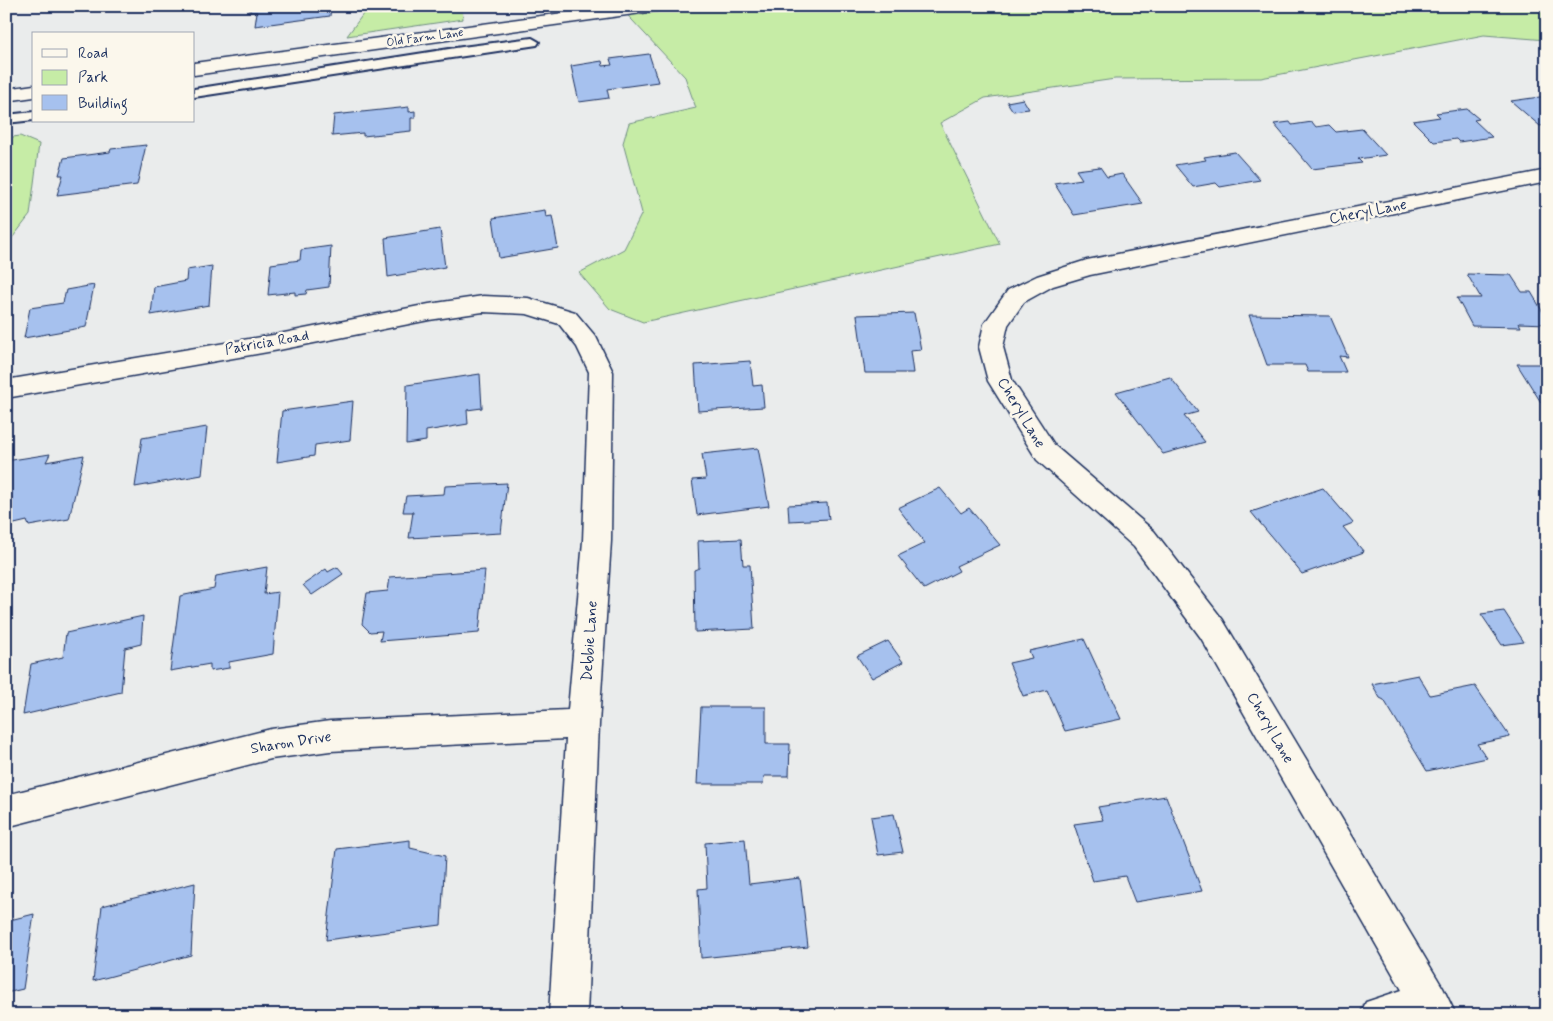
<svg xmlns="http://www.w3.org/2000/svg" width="1553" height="1021" font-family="Mynerve,sans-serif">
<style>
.green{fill:#c6eca6;stroke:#708e82}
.building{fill:#a6c1ee;stroke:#1b2f5e}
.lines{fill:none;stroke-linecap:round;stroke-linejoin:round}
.lane-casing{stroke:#1b2f5e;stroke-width:4}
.street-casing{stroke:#1b2f5e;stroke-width:3}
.lane{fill:#fbf7ec;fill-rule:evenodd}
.street{fill:#fbf7ec;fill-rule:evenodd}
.labels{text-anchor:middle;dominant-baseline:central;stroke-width:5;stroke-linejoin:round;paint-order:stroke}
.far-street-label{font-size:12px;fill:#1b2f5e;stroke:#fbf7ec}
.street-label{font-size:15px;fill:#1b2f5e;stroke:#fbf7ec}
</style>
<rect width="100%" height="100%" fill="#eaecec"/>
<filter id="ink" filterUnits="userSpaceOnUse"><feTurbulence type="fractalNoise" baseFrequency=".02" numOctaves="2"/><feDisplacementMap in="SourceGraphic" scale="10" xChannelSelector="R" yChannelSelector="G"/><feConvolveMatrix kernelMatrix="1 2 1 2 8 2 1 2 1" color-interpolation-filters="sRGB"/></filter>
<g filter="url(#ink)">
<g class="green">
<polygon points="369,6 462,6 463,19 347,36"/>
<polygon points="619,6 1547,6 1547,40 1484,35 1261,78 1115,79 985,98 940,123 1000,244 643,322 610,309 579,273 624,249 642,213 623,143 629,123 696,108 685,77"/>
<polygon points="20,136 39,144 30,215 6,246 6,138"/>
</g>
<g class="building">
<polygon points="250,6 331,6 330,16 255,26 257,12 250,12"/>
<polygon points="649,54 658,82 607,89 609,98 579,102 571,66 602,61 603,66 612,65 610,59"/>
<polygon points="1547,96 1547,125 1540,126 1511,101"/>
<polygon points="1023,99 1029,109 1013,111 1007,102"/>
<polygon points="409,107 409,112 415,111 415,118 411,118 411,131 363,136 363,133 332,136 334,115"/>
<polygon points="1467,109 1479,119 1474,120 1492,137 1459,142 1456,139 1434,142 1413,121 1440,117 1436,113"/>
<polygon points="1290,122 1292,125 1312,122 1316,127 1329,125 1336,132 1362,129 1386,155 1358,159 1362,163 1312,169 1274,124"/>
<polygon points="146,145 137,185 57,195 63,175 59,175 64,158 110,152 111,149"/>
<polygon points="1235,152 1260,180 1220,187 1216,183 1193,187 1175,165 1206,160 1204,157"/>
<polygon points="1100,167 1107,177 1122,174 1143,204 1074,215 1054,183 1082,179 1076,170"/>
<polygon points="545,210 546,217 552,216 558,248 499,258 493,218"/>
<polygon points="440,229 445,267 388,277 385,238"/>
<polygon points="331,246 329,287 307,290 306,294 295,295 295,292 268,295 271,264 300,260 301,250"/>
<polygon points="212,266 209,305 151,315 154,287 186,281 187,270"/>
<polygon points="1467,274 1511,275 1522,292 1531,292 1547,319 1547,324 1519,323 1521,327 1472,326 1457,298 1481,298"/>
<polygon points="94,285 86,327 24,338 30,308 63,303 66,290"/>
<polygon points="914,313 921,350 910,351 913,373 865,373 857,315"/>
<polygon points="1249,315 1330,316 1348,357 1339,356 1346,372 1308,372 1305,365 1267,365"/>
<polygon points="750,361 753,386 762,385 764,407 698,411 695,365"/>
<polygon points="1517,364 1547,364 1547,412"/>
<polygon points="480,374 482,408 467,410 468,424 426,431 426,441 406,444 407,385"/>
<polygon points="1170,377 1198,412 1184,416 1205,442 1163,454 1116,392"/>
<polygon points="353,401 350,440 315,445 314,456 277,462 282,411"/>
<polygon points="207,427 202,475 135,487 142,438"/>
<polygon points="758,448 769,506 697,515 692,480 706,479 702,454"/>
<polygon points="50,454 46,462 84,455 69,519 29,526 27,521 6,526 6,461"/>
<polygon points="507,483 501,533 409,538 413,512 403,512 406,496 444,494 445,486"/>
<polygon points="940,488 961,513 969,508 1000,545 956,566 959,571 924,589 898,556 925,543 898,508"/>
<polygon points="1323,488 1353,523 1343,527 1364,552 1302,574 1251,512"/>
<polygon points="827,503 829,519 789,521 788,505"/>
<polygon points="741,539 743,565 750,565 754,629 695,632 694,570 699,568 698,541"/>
<polygon points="267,567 264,594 278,592 273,654 229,662 229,668 210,671 210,664 170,671 180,596 214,589 216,576"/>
<polygon points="337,567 343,574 312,595 303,585 326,569 328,572"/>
<polygon points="485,570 479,633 380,641 382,631 370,632 362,624 367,593 388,591 390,577"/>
<polygon points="1504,611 1524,642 1502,645 1481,614"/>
<polygon points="143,616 141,644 125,648 121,692 23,715 31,664 63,657 66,633"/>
<polygon points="1084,639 1121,719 1065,731 1047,690 1023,696 1009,663 1032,658 1029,651"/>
<polygon points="888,641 903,662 872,678 857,656"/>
<polygon points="1418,675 1430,695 1475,686 1510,737 1477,744 1487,758 1427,771 1384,700 1380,698 1372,684"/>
<polygon points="701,707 766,707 766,744 790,744 789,776 764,776 763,784 697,784"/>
<polygon points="1166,796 1202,891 1135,902 1125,876 1093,881 1074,824 1103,820 1098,807"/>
<polygon points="894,814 903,852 878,855 871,817"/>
<polygon points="745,839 749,884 800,878 808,947 701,958 698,889 707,888 705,843"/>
<polygon points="410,840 410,848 445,856 441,925 326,940 337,849"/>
<polygon points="195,883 191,955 93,981 102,906"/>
<polygon points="34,914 23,989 6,993 6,921"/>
</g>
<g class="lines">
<g class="lane-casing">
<g id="lane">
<polygon points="532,38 539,42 537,45 194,97 194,89 462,47"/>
<polygon points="34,112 34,120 6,123 6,115"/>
</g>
</g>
<g class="street-casing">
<g id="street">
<polygon points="615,6 665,6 662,10 656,11 194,75 194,63"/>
<polygon points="34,85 34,97 6,101 6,89"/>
<polygon points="1547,170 1547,182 1090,275 1053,286 1024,302 1008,325 1003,347 1012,380 1055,446 1154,531 1223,620 1443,988 1456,1015 1360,1015 1366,1002 1402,990 1201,638 1134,547 1037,460 988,381 979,347 984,324 1008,290 1037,276 1087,260"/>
<polygon points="483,296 528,298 575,312 596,337 613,372 611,541 599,724 587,1015 549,1015 566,739 330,751 271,759 6,827 6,795 271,729 330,721 568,710 583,541 589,372 577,347 559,324 527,314 483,312 429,320 279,350 6,398 6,380 279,334 429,304"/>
</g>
</g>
<use href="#lane" class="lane"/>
<use href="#street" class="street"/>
</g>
</g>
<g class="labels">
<g class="far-street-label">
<text transform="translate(425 38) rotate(-8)">Old Farm Lane</text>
</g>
<g class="street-label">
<text transform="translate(1368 212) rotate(-11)">Cheryl Lane</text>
<text transform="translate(267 343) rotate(-10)">Patricia Road</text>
<text transform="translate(1021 413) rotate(59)">Cheryl Lane</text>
<text transform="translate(590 641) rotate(-86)">Debbie Lane</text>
<text transform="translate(1270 728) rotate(60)">Cheryl Lane</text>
<text transform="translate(291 743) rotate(-9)">Sharon Drive</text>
</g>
</g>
<rect width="1553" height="1021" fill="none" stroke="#fbf7ec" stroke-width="25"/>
<rect x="12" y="12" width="1528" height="996" fill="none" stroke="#1b2f5e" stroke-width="2" filter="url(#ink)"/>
<rect x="32" y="32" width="162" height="90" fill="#fbf7ec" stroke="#a1a7b3"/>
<rect x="42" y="49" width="25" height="8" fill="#fbf7ec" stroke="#a1a7b3"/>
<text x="78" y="58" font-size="15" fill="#1b2f5e">Road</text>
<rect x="42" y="70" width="25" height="15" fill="#c6eca6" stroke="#a1a7b3"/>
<text x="78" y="82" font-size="15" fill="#1b2f5e">Park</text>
<rect x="42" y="95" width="25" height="15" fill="#a6c1ee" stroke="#a1a7b3"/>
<text x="78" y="108" font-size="15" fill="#1b2f5e">Building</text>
</svg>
